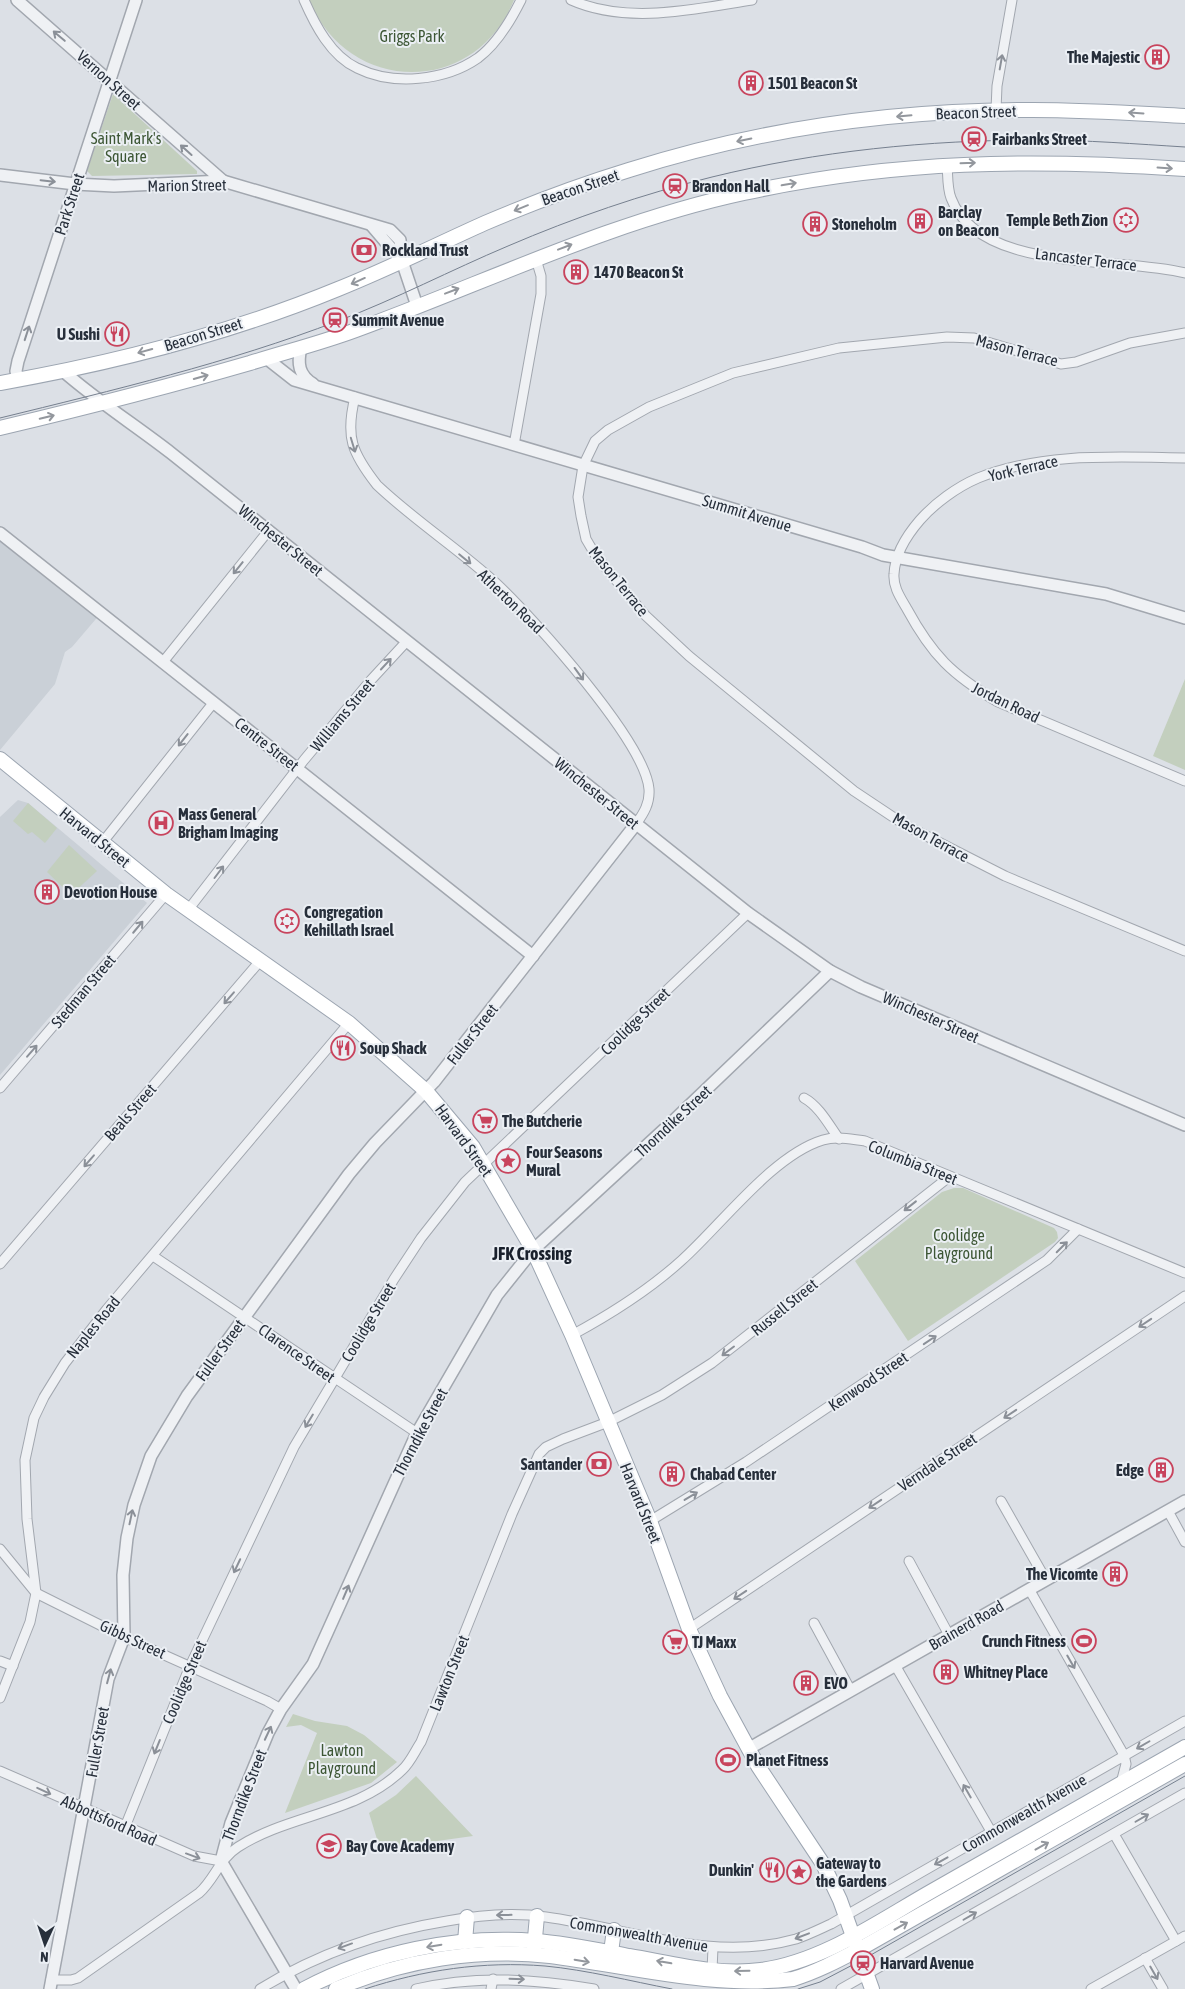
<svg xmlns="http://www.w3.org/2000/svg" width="1185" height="1989" font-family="'Asap Condensed',sans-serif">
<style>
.built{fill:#cad0d7}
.green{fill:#c3cfbe}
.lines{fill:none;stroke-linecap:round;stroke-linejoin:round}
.minor-casing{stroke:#a2a7af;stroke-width:11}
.tertiary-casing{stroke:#a2a7af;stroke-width:14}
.primary-casing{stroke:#9ca5b1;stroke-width:16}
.minor{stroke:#eff1f4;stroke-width:9}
.tertiary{stroke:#eff1f4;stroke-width:11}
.primary{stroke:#fff;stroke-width:14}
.tram{stroke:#76808f;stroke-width:1}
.oneway{stroke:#8b9098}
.oneway2{stroke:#93979d}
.labels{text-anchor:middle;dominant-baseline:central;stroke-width:4;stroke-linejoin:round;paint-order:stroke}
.park-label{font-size:16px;fill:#3c5634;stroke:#ebeff4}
.poi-label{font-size:16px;font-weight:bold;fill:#272f3b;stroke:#ebeff4;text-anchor:start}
.street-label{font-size:16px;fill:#272f3b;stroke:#ebeff4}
.neighbourhood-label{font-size:18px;font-weight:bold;fill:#19202c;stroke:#ebeff4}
</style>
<rect width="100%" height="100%" fill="#dce0e6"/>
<g class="built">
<polygon points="0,533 101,613 72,647 65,652 55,684 0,750"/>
<polygon points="18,800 28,803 147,903 0,1075 0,817"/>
</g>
<g class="green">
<path d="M309 0H514C475 96 349 96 309 0Z"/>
<polygon points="113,94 197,171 197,174 92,176 87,171"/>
<polygon points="1185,679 1185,770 1153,756"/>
<polygon points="28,803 57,828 45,843 32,832 28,834 13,821"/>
<polygon points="69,845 97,871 71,895 47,872"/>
<polygon points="954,1188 963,1188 1054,1228 1057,1232 1058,1238 1055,1242 908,1341 855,1261 942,1192"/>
<polygon points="293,1714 315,1721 347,1726 364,1735 397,1762 371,1783 285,1813 317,1733 301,1725 286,1727"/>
<polygon points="416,1776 473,1836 380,1849 369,1813 396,1795"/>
</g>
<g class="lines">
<g class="minor-casing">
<g id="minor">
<path d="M304 0C315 25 331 56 357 68 393 86 445 81 478 58 497 44 511 20 521 0"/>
<path d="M571 0C627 25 695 9 752 0"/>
<polyline points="996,110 997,86 1012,0"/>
<path d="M947 164C948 175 947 188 951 198 979 274 1122 256 1185 273"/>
<polyline points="1185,333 1130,343 1076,362 1061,364 974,338 947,337 839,348 733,373 649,407 608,430 595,441 583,466 578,497 581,516 586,539 596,556 645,615 689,656 854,791 905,825 1005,876 1185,951"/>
<path d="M355 397C345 437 352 453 377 485 415 521 459 549 497 584 534 619 645 742 649 789 650 803 644 813 636 824"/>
<polyline points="514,445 541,294 541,276 536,259"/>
<path d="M1185 458C1117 457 1043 452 978 478 957 487 935 503 920 520 907 535 895 553 894 574 893 587 900 597 907 609 932 655 952 675 998 702L1185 781"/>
<polyline points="163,662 269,530"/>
<polyline points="102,843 214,702"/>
<polyline points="188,910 304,760 371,680 407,641"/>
<polyline points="0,1088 166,894"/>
<path d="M804 1098C819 1106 829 1125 839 1139"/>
<polyline points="153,1256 417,1433"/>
<polyline points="0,1264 260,961"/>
<path d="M572 1335C611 1314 649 1290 682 1260 721 1225 773 1155 823 1140 836 1136 852 1139 865 1141L1185 1273"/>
<polyline points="1001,1501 1046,1580"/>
<polyline points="1168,1511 1185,1542"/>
<polyline points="650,1521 746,1462 1047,1260 1078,1229"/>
<polyline points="0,1549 36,1593 124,1637 267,1701 281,1709"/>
<polyline points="909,1561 949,1635"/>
<polyline points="1029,1589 1124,1755 1126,1764 1121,1783"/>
<polyline points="814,1623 851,1691"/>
<polyline points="689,1629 1185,1296"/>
<polyline points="0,1661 13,1666"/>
<polyline points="895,1665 992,1833"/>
<polyline points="0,1698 30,1622 36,1593 27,1519 25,1460 34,1418 44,1397 65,1363 107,1309 349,1023"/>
<polyline points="0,1771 194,1856 221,1861"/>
<polyline points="125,1827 190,1666 294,1447 394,1279 421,1238 465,1182 748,913"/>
<polyline points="1114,1834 1176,1941"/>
<polyline points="1145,1958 1163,1989"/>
<polyline points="712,1970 713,1948"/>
<path d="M51 1980H71L78 1978 199 1893C215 1879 219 1859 238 1847 289 1814 357 1814 402 1770 410 1763 415 1751 421 1742L512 1514 539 1454 546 1447 563 1439 608 1422 662 1395 712 1363 949 1177"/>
<path d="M260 1989C319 1953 379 1932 447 1921 480 1915 513 1912 546 1917 629 1928 711 1963 796 1939 808 1935 820 1929 831 1924L1185 1721"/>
<path d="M416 1989C476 1975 534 1979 594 1989"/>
<polyline points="491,1989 493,1979"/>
<polyline points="841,1989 1185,1793"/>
<polyline points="1091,1989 1185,1936"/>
</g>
</g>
<g class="tertiary-casing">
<g id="tertiary">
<polyline points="17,0 223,181"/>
<polyline points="0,175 75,184 114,186 223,181 390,230 400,240 402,261"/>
<polyline points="372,226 402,261 417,306"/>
<path d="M301 348C297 364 299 375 313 384"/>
<polyline points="266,358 294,380 862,547 883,555 1106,594 1185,618"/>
<path d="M63 371C97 401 135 425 171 453L748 913 830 971 861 987 1185 1125"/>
<polyline points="18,380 16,371 18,361 136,0"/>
<polyline points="0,533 533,956"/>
<polyline points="748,1749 1185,1501"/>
<polyline points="50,1989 108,1679 124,1637 123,1575 127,1538 134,1505 151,1456 187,1396 349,1174 375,1143 434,1082 636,824"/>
<polyline points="296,1989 221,1861 231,1823 268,1733 281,1709 313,1664 417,1433 497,1295 533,1250 669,1125 830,971"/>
</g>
</g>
<g class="primary-casing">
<g id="primary">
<path d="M0 383C114 363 231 333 338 289 388 269 436 245 485 223 532 203 580 185 629 170 755 130 887 111 1019 110 1074 109 1130 113 1185 116"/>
<path d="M0 428C84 408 167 387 250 363 285 352 321 343 356 330 485 283 609 222 744 193 896 160 1032 159 1185 169"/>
<polyline points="0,759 166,894 349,1023 426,1091 473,1147 533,1250 572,1335 650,1521 689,1629 720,1696 758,1766 823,1864 840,1900 872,1989"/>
<polyline points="465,1942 467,1917"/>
<polyline points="534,1949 537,1916"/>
<polyline points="611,1952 614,1930"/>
<path d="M304 1989C374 1952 456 1935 535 1941 566 1943 598 1950 629 1956 671 1963 717 1976 761 1970 822 1962 879 1921 932 1891 1017 1843 1101 1795 1185 1747"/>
<path d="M336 1989C403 1960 478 1948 550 1956 629 1966 713 1989 793 1979 816 1972 837 1961 858 1950L1185 1764"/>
</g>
</g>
<use href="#minor" class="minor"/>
<use href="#tertiary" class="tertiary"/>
<use href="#primary" class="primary"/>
<g class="tram">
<path d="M0 418C114 390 228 363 338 321 396 299 451 270 508 246 573 218 643 194 712 177 818 151 928 140 1037 140 1086 140 1136 144 1185 147"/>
<path d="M365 1989C423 1970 483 1961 545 1966 587 1970 630 1981 672 1989"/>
<polyline points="798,1989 820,1982 862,1960 1185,1776"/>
</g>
</g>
<defs><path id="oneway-shaft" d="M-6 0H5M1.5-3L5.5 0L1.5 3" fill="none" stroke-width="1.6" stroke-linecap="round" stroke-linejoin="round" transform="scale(1.25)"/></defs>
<g class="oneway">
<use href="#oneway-shaft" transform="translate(59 36) rotate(-140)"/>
<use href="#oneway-shaft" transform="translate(1001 62) rotate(-80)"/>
<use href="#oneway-shaft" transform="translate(186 150) rotate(-138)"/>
<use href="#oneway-shaft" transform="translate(48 181) rotate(6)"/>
<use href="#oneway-shaft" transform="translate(27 333) rotate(-72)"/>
<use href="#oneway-shaft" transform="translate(353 445) rotate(73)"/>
<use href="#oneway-shaft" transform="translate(465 559) rotate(39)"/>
<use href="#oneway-shaft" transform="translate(238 568) rotate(129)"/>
<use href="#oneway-shaft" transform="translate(386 664) rotate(-47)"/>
<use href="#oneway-shaft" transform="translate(579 674) rotate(54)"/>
<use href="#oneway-shaft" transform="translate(183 740) rotate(128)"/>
<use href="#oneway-shaft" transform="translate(219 872) rotate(-53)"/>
<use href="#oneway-shaft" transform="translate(138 927) rotate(-50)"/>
<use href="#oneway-shaft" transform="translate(229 998) rotate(131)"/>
<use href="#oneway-shaft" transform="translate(32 1051) rotate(-49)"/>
<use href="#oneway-shaft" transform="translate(89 1161) rotate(131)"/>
<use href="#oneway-shaft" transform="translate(910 1206) rotate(142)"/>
<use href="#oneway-shaft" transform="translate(1062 1247) rotate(-45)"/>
<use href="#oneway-shaft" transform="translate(1145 1323) rotate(146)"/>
<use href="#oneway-shaft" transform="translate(930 1340) rotate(-34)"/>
<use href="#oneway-shaft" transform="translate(728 1351) rotate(143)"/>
<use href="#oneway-shaft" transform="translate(1010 1414) rotate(146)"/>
<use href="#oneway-shaft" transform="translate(309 1421) rotate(121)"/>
<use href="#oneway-shaft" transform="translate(691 1496) rotate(-31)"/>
<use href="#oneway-shaft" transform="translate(875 1504) rotate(146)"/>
<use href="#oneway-shaft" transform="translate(131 1517) rotate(-78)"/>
<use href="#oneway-shaft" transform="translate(237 1566) rotate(115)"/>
<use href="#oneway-shaft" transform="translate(346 1592) rotate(-67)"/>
<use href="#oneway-shaft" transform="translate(740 1595) rotate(146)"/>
<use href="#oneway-shaft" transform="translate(1071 1662) rotate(60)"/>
<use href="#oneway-shaft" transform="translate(109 1676) rotate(-75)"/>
<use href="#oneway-shaft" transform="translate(268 1733) rotate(-65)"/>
<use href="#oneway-shaft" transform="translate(1143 1745) rotate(150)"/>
<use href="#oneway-shaft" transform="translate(157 1747) rotate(112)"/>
<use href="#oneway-shaft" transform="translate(44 1791) rotate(25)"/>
<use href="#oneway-shaft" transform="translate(967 1791) rotate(-120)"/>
<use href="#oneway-shaft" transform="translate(1142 1818) rotate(-30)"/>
<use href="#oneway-shaft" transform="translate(193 1856) rotate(20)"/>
<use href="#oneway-shaft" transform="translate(941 1861) rotate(151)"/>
<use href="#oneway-shaft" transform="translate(504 1915) rotate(179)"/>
<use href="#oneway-shaft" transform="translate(970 1916) rotate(-30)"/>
<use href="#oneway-shaft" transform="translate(802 1936) rotate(159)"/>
<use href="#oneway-shaft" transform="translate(345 1946) rotate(160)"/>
<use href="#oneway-shaft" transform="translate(1154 1973) rotate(60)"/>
<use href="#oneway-shaft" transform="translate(517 1979) rotate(2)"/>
</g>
<g class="oneway2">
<use href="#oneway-shaft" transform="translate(1136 113) rotate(-176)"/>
<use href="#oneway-shaft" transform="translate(904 116) rotate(175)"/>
<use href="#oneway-shaft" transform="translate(744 140) rotate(168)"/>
<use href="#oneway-shaft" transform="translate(968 163) rotate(-2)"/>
<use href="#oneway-shaft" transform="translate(1165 168) rotate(4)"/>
<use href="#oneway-shaft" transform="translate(789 184) rotate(-10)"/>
<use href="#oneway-shaft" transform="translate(521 208) rotate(158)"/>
<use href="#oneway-shaft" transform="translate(565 247) rotate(-21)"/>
<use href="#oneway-shaft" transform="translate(358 281) rotate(156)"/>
<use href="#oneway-shaft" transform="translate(452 291) rotate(-21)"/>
<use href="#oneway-shaft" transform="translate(145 351) rotate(165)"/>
<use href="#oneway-shaft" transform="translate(201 377) rotate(-16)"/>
<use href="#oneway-shaft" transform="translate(47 417) rotate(-13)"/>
<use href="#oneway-shaft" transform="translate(1042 1846) rotate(-29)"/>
<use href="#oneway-shaft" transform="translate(901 1926) rotate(-29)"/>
<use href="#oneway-shaft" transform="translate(434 1946) rotate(170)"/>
<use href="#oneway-shaft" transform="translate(582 1961) rotate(10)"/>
<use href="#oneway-shaft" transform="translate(664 1962) rotate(-170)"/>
<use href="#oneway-shaft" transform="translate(742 1971) rotate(179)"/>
</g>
<defs>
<g id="building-ring" transform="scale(1.25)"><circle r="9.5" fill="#ebeff4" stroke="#c8445d" stroke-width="1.5"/><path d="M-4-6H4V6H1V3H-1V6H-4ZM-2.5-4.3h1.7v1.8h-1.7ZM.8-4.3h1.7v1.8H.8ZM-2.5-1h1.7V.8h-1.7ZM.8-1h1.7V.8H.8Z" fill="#c8445d"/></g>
<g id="station-ring" transform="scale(1.25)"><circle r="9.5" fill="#ebeff4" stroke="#c8445d" stroke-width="1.5"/><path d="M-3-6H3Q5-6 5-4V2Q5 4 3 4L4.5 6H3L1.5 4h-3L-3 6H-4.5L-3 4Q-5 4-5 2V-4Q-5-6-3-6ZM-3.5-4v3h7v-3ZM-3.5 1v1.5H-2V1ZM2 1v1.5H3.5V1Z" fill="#c8445d"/></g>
<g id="synagogue-ring" transform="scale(1.25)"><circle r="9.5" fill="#ebeff4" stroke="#c8445d" stroke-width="1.5"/><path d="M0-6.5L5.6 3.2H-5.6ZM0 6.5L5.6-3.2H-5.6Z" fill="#c8445d"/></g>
<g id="bank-ring" transform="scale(1.25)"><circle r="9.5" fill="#ebeff4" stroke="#c8445d" stroke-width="1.5"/><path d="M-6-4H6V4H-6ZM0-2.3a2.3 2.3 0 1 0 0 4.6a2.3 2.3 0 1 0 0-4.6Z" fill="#c8445d"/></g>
<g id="restaurant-ring" transform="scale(1.25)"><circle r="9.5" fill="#ebeff4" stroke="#c8445d" stroke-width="1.5"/><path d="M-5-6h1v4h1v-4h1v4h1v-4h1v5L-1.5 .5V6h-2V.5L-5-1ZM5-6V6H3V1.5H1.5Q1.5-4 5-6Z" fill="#c8445d"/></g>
<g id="hospital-ring" transform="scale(1.25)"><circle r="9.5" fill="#ebeff4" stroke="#c8445d" stroke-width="1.5"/><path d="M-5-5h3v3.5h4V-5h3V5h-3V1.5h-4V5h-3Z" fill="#c8445d"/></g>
<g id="supermarket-ring" transform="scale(1.25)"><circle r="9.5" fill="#ebeff4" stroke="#c8445d" stroke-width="1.5"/><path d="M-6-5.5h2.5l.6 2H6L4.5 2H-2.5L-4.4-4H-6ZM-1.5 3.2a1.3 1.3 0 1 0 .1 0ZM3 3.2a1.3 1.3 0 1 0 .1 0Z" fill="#c8445d"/></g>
<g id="sight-ring" transform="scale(1.25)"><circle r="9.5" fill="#ebeff4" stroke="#c8445d" stroke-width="1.5"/><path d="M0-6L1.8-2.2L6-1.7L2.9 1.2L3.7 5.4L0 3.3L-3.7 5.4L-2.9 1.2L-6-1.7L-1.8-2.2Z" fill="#c8445d"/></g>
<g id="stadium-ring" transform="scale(1.25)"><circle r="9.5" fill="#ebeff4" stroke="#c8445d" stroke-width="1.5"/><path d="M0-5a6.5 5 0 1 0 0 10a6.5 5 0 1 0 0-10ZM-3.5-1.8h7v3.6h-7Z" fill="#c8445d"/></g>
<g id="school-ring" transform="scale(1.25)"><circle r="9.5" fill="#ebeff4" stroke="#c8445d" stroke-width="1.5"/><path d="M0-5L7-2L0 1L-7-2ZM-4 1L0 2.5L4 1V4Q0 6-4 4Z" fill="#c8445d"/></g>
</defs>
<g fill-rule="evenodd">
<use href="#building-ring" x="1157" y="57"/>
<use href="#building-ring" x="751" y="83"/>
<use href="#station-ring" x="974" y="139"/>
<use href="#station-ring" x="675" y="186"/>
<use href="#synagogue-ring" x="1126" y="220"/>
<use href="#building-ring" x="920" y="221"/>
<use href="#building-ring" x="815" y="224"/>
<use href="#bank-ring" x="364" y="250"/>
<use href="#building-ring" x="576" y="272"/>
<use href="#station-ring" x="335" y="320"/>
<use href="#restaurant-ring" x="117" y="334"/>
<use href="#hospital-ring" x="161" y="823"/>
<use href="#building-ring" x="47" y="892"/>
<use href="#synagogue-ring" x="287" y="921"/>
<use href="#restaurant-ring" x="343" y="1048"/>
<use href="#supermarket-ring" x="485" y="1121"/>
<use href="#sight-ring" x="508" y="1161"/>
<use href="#bank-ring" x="599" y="1464"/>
<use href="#building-ring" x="1161" y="1470"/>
<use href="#building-ring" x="672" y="1474"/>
<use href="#building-ring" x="1115" y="1574"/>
<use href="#stadium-ring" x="1084" y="1641"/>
<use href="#supermarket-ring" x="675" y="1642"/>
<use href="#building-ring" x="946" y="1672"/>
<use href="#building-ring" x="806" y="1683"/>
<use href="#stadium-ring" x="728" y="1760"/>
<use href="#school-ring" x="329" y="1846"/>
<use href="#restaurant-ring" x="772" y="1870"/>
<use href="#sight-ring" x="799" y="1872"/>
<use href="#station-ring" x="863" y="1963"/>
</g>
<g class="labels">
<g class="park-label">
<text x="412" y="36">Griggs Park</text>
<text x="126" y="138">Saint Mark's<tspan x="126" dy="18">Square</tspan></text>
<text x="959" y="1235">Coolidge<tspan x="959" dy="18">Playground</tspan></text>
<text x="342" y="1750">Lawton<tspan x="342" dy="18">Playground</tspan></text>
</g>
<g class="poi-label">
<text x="1140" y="57" text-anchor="end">The Majestic</text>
<text x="768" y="83">1501 Beacon St</text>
<text x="992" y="139">Fairbanks Street</text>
<text x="692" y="186">Brandon Hall</text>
<text x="938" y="212">Barclay<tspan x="938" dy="18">on Beacon</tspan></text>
<text x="1108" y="220" text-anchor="end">Temple Beth Zion</text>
<text x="832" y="224">Stoneholm</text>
<text x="382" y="250">Rockland Trust</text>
<text x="594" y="272">1470 Beacon St</text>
<text x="352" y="320">Summit Avenue</text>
<text x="100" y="334" text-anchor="end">U Sushi</text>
<text x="178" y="814">Mass General<tspan x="178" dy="18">Brigham Imaging</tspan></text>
<text x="64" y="892">Devotion House</text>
<text x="304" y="912">Congregation<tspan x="304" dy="18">Kehillath Israel</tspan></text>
<text x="360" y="1048">Soup Shack</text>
<text x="502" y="1121">The Butcherie</text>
<text x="526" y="1152">Four Seasons<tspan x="526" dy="18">Mural</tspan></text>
<text x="582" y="1464" text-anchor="end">Santander</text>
<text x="1144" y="1470" text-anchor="end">Edge</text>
<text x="690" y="1474">Chabad Center</text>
<text x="1098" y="1574" text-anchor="end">The Vicomte</text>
<text x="1066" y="1641" text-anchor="end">Crunch Fitness</text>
<text x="692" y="1642">TJ Maxx</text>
<text x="964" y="1672">Whitney Place</text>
<text x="824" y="1683">EVO</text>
<text x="746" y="1760">Planet Fitness</text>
<text x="346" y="1846">Bay Cove Academy</text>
<text x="816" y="1863">Gateway to<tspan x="816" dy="18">the Gardens</tspan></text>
<text x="754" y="1870" text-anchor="end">Dunkin'</text>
<text x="880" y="1963">Harvard Avenue</text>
</g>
<g class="street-label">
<text transform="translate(109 80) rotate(42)">Vernon Street</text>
<text transform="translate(976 112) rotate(-2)">Beacon Street</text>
<text transform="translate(187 185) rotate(-1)">Marion Street</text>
<text transform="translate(580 187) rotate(-19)">Beacon Street</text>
<text transform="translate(69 204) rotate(-72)">Park Street</text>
<text transform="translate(1086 259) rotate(7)">Lancaster Terrace</text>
<text transform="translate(203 334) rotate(-17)">Beacon Street</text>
<text transform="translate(1017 350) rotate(15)">Mason Terrace</text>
<text transform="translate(1023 468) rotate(-13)">York Terrace</text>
<text transform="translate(747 513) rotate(17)">Summit Avenue</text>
<text transform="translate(281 540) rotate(39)">Winchester Street</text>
<text transform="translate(619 581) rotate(51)">Mason Terrace</text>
<text transform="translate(511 601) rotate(44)">Atherton Road</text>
<text transform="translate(1006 702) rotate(26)">Jordan Road</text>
<text transform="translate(342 715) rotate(-50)">Williams Street</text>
<text transform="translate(267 744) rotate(38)">Centre Street</text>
<text transform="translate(597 793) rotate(39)">Winchester Street</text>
<text transform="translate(95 837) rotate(39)">Harvard Street</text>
<text transform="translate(931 837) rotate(29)">Mason Terrace</text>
<text transform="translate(83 991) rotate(-50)">Stedman Street</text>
<text transform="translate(931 1017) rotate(24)">Winchester Street</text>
<text transform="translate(635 1021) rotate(-44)">Coolidge Street</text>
<text transform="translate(472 1034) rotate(-52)">Fuller Street</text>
<text transform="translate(130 1112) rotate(-49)">Beals Street</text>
<text transform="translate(673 1121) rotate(-43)">Thorndike Street</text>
<text transform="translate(464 1140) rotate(54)">Harvard Street</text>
<text transform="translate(913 1162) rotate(22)">Columbia Street</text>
<text transform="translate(784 1307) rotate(-39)">Russell Street</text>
<text transform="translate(368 1322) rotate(-59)">Coolidge Street</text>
<text transform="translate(93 1327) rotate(-51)">Naples Road</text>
<text transform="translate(220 1350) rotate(-54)">Fuller Street</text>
<text transform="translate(297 1353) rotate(35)">Clarence Street</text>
<text transform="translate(868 1381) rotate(-34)">Kenwood Street</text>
<text transform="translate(420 1432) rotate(-62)">Thorndike Street</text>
<text transform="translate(937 1462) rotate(-34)">Verndale Street</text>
<text transform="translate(641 1503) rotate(68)">Harvard Street</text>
<text transform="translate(966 1625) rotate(-30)">Brainerd Road</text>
<text transform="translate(133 1639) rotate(25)">Gibbs Street</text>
<text transform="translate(449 1673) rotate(-68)">Lawton Street</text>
<text transform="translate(184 1682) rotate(-67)">Coolidge Street</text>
<text transform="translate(97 1742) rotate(-80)">Fuller Street</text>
<text transform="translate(244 1795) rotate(-69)">Thorndike Street</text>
<text transform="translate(1024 1813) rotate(-30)">Commonwealth Avenue</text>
<text transform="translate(109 1820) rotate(24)">Abbottsford Road</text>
<text transform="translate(639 1934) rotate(10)">Commonwealth Avenue</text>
</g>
<g class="neighbourhood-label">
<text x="532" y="1253">JFK Crossing</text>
</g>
</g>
<g transform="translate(45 1944) rotate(183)" stroke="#ebeff4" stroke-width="4" paint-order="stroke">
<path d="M0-4L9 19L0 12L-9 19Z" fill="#272f3b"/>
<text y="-8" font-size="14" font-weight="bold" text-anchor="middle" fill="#272f3b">N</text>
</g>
</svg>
